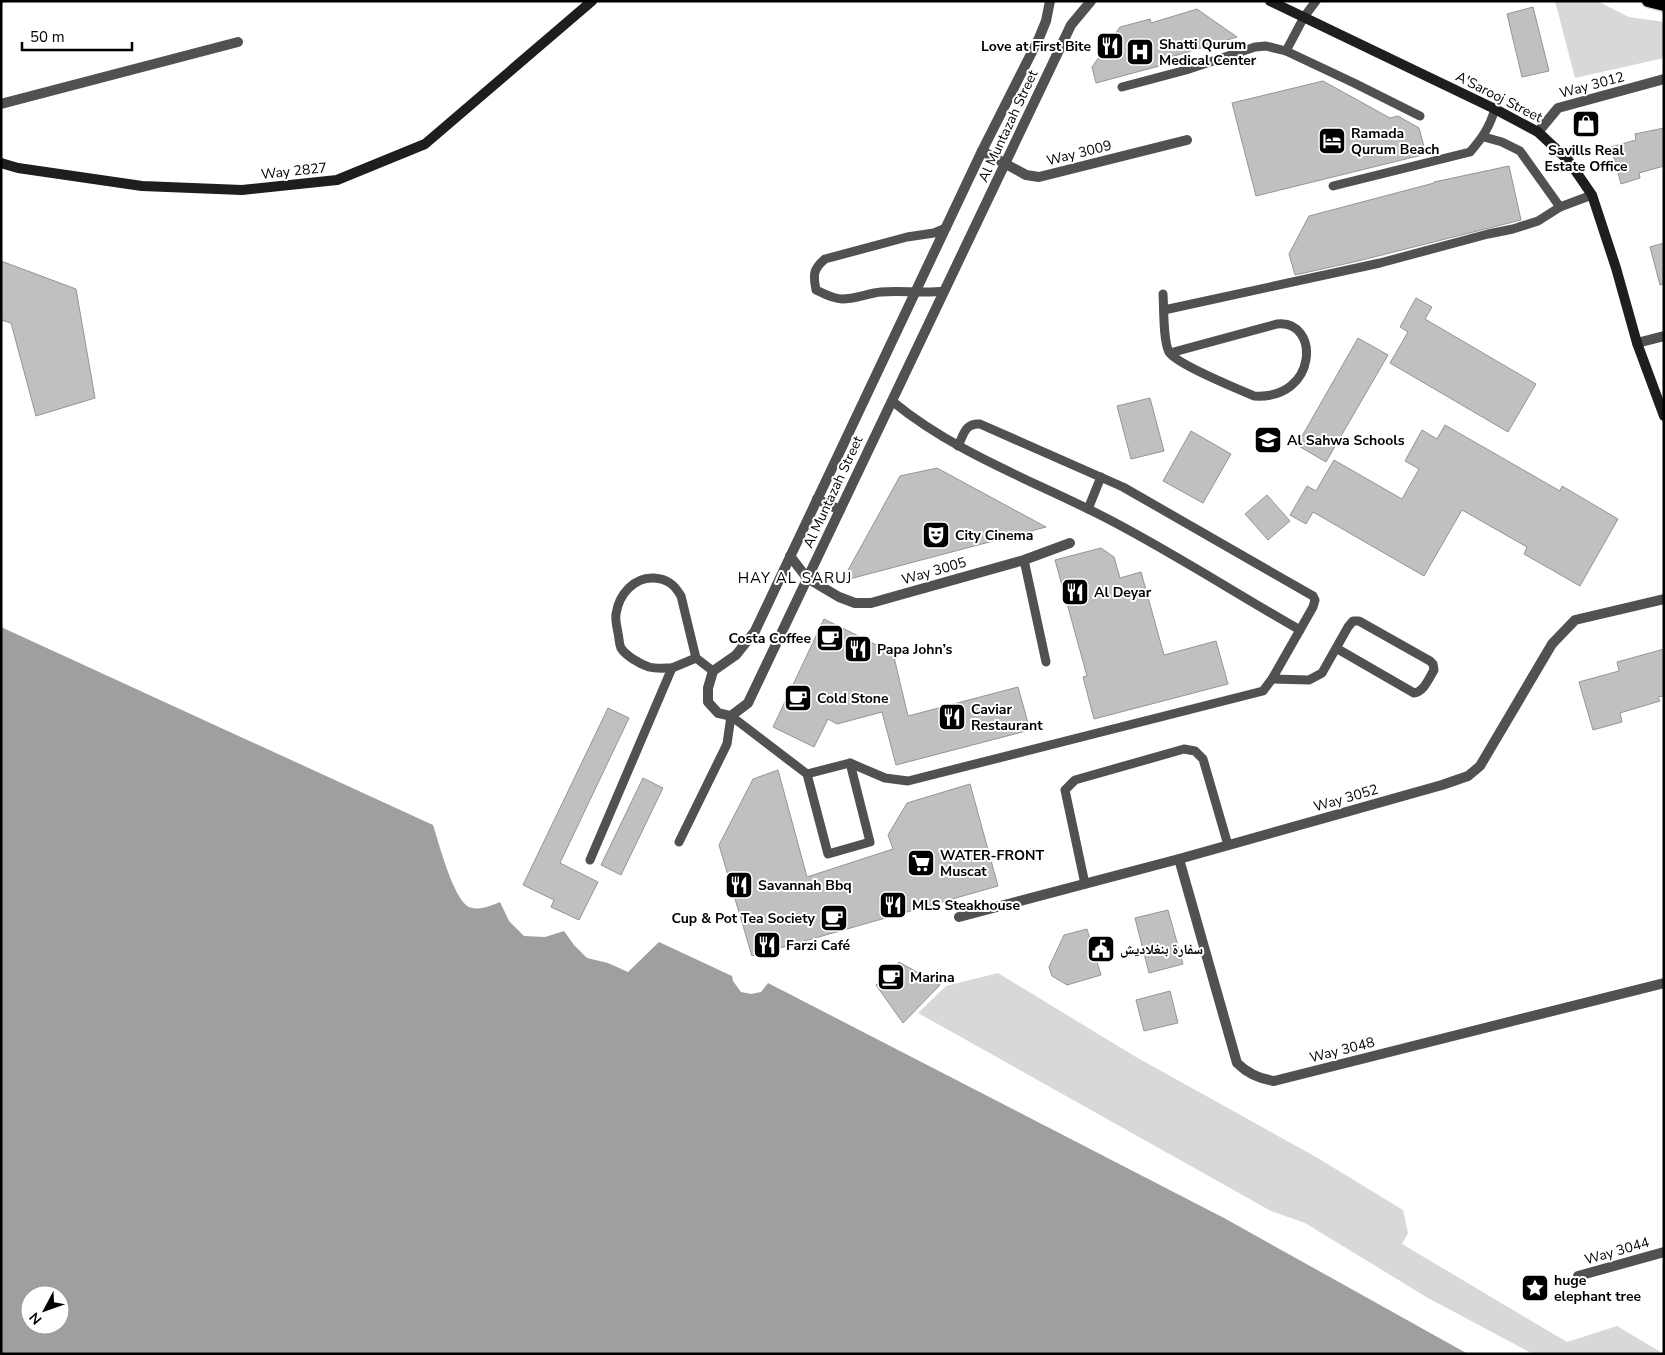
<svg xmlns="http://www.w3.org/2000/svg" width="1665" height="1355" font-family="'Nunito Sans','Noto Naskh Arabic',sans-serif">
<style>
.green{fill:#d8d8d8}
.water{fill:#9f9f9f;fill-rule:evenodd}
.building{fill:#c0c0c0;stroke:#959595}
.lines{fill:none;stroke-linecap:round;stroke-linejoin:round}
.primary-casing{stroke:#dbdbdb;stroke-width:15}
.lane{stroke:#515151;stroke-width:9}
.street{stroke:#515151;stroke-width:10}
.secondary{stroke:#1e1e1e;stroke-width:10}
.primary{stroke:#000;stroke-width:12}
.labels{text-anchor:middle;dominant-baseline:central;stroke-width:4;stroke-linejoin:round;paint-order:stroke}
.poi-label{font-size:14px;font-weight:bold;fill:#000;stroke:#fff;text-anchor:start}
.street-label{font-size:14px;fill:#000;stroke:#fff}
.neighbourhood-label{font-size:15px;letter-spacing:1px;fill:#000;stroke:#fff}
</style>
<rect width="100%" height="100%" fill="#fff"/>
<g class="green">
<polygon points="1555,1 1597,1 1629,17 1664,22 1664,58 1575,78"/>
<polygon points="998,973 1136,1057 1316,1157 1403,1210 1408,1233 1402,1244 1567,1342 1617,1326 1664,1354 1533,1354 1428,1298 1305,1223 1271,1211 918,1013 946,986"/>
</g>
<path class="water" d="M1 627 433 825C439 843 453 899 469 907 480 911 490 906 500 902L509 921 524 936 545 937 564 931 574 945 587 958 608 963 628 972 659 942 732 976 733 981 741 992 751 994 761 992 768 983 1224 1218 1468 1354H1ZM30 1295H60V1325H30Z"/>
<g class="building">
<polygon points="1533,7 1549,71 1522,77 1507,14"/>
<polygon points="1197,9 1237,37 1161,60 1163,65 1096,83 1092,67 1120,27 1150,19 1151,23"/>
<polygon points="1323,81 1390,118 1398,116 1419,128 1426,154 1256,196 1232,103"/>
<polygon points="1664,128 1664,166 1639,173 1640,178 1621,184 1611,147 1636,140 1635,134"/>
<polygon points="1509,166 1521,220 1358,261 1295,275 1289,254 1309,216 1434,183 1434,182"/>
<polygon points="1664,243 1664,284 1660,285 1650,247"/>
<polygon points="1,261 76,289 95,398 36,416 11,323 1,320"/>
<polygon points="1416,298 1432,307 1425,319 1536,384 1508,432 1390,363 1408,332 1400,327"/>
<polygon points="1358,338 1388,355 1326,462 1297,445"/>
<polygon points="1150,398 1164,451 1131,459 1117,406"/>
<polygon points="1445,425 1560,491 1562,486 1618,519 1580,586 1524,554 1527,547 1462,510 1424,576 1313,512 1306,524 1290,515 1307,486 1316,491 1334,460 1402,499 1419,469 1405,461 1422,430 1437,439"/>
<polygon points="1191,431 1231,454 1203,503 1163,481"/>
<polygon points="937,468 1046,527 842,581 900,476"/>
<polygon points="1267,495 1290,521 1268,540 1245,514"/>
<polygon points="1101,548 1114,557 1120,578 1141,572 1164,655 1216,641 1228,684 1094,719 1083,677 1087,676 1055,560"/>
<polygon points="824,619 893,653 908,716 1018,687 1030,730 896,765 882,712 837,724 828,719 814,747 773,727"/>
<polygon points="1664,649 1664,696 1658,697 1660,701 1620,713 1622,722 1593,730 1579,682 1619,671 1617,662"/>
<polygon points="608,708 629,718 560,863 598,882 579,920 551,907 554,900 523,885"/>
<polygon points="778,770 807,877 893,849 888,835 907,803 970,784 998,886 752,956 719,845 753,779"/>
<polygon points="643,778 663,788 621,875 601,865"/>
<polygon points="1168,910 1183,964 1149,973 1135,918"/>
<polygon points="1087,929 1101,975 1067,985 1052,976 1049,967 1064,935"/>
<polygon points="899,962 940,985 903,1023 876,985"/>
<polygon points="1170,991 1178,1023 1144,1031 1136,1000"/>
</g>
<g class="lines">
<g class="primary-casing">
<polyline id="primary" points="1648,1 1664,5"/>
</g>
<g class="lane">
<polyline points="1316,1 1304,17 1286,51 1354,83 1420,116"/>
<polyline points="1122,87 1186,70 1255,47 1266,46 1286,51"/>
<polyline points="1484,137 1502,142 1520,151 1560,207"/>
<path d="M1333 186 1470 152C1483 137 1489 128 1495 109"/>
<path d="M944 291C923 294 903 290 881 292 869 293 855 299 842 299 833 299 824 294 816 290 813 275 813 269 825 259L907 237 934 233 946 228"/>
<path d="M1163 294C1164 308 1163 341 1169 352 1176 364 1238 389 1254 396 1319 400 1320 319 1277 324L1170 353"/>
<polyline points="1164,310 1380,263 1488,234 1513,229 1538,221 1560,207 1592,195"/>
<path d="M892 401C956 454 1037 482 1110 520 1175 554 1237 594 1300 630"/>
<polyline points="1088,509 1101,477"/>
<polyline points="1024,560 1046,662"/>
<path d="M672 668C665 668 656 669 649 667 640 664 626 656 621 648 619 644 619 637 618 633 617 627 615 620 616 614 619 594 634 577 654 578 667 579 674 584 681 596L696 658"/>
<path d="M1272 679 1309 680 1322 673 1348 627 1353 621H1359L1430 661 1433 664 1434 670C1429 678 1424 692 1414 693L1336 648"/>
<path d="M850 763 885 778 908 781 1263 691 1272 679 1313 607 1315 600 1313 596 1123 487 980 424C965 423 964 434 958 446"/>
<polyline points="679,842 727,744 731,716 807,774 828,854 870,842 850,763 807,774"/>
<polyline points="590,860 672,668 696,658 713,671"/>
<polyline points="1085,884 1065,790 1075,780 1184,749 1195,751 1203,759 1228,845"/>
</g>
<g class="street">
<polyline points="1050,1 1046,21 1039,38 982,151 755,631 736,655 713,671 708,688 708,702 718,713 731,716 748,703 1071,25 1091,1"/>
<polyline points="1,104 238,42"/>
<polyline points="1538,132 1558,108 1664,79"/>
<polyline points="982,151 1026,175 1039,177 1187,140"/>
<polyline points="1637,343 1664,336"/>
<polyline points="817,499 840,510"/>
<polyline points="790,556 807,578 839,597 855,603 871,603 1024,560 1070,543"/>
<path d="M1179 859 1237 1063C1247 1073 1260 1079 1274 1081L1664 983"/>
<polyline points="959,917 1179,859 1442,785 1468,776 1480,766 1552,644 1575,620 1664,599"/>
<polyline points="1578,1276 1664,1252"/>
</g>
<g class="secondary">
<polyline points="1270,1 1495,109 1538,132 1568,160 1592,195 1616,268 1637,343 1664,416"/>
<polyline points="1,163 18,168 142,186 242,190 337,180 425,144 592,1"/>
</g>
<use href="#primary" class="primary"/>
</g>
<defs>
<g id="restaurant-square" transform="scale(1.4375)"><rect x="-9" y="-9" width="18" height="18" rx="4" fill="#000" stroke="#fff"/><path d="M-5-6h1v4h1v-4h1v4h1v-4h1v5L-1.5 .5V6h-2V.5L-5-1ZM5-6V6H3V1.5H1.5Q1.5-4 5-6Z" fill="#fff"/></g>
<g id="hospital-square" transform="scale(1.4375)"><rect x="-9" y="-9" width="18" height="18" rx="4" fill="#000" stroke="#fff"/><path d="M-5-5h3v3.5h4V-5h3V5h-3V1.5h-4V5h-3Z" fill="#fff"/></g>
<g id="shop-square" transform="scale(1.4375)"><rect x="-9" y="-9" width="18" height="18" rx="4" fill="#000" stroke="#fff"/><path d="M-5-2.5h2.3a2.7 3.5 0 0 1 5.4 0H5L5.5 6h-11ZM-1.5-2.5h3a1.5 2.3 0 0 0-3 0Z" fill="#fff"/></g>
<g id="hotel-square" transform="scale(1.4375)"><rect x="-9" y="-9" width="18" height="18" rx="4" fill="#000" stroke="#fff"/><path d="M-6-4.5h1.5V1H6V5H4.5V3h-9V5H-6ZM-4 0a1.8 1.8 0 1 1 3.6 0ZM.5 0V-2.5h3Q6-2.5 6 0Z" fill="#fff"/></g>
<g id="school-square" transform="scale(1.4375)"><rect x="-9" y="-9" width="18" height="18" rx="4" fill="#000" stroke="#fff"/><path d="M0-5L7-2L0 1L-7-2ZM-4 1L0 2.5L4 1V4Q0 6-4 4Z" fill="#fff"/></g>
<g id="theatre-square" transform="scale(1.4375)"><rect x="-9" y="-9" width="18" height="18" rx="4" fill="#000" stroke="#fff"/><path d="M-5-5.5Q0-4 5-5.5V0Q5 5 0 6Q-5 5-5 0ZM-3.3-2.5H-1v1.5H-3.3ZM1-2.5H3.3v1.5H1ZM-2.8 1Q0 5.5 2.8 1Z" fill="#fff"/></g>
<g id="cafe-square" transform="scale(1.4375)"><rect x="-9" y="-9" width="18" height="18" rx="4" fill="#000" stroke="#fff"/><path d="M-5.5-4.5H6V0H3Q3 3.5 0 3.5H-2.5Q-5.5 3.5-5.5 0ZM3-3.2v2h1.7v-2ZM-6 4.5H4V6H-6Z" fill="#fff"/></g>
<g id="supermarket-square" transform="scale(1.4375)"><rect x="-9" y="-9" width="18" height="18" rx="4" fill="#000" stroke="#fff"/><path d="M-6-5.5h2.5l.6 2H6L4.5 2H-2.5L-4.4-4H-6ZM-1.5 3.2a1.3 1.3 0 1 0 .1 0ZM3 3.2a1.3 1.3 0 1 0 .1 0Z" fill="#fff"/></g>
<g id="civic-square" transform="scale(1.4375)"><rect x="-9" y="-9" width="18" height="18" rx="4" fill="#000" stroke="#fff"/><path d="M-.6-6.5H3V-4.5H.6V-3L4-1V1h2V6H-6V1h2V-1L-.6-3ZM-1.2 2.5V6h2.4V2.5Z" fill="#fff"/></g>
<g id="sight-square" transform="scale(1.4375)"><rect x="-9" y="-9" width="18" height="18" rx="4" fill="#000" stroke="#fff"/><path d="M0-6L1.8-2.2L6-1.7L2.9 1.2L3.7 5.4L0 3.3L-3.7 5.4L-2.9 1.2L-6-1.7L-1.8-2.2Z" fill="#fff"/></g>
</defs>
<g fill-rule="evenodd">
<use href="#restaurant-square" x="1110" y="46"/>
<use href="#hospital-square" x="1140" y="52"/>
<use href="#shop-square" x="1586" y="124"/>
<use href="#hotel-square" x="1332" y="141"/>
<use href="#school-square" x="1268" y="440"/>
<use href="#theatre-square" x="936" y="535"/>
<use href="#restaurant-square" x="1075" y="592"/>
<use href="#cafe-square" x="830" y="638"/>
<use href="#restaurant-square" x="858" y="649"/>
<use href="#cafe-square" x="798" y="698"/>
<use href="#restaurant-square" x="952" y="717"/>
<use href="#supermarket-square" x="921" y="863"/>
<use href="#restaurant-square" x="739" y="885"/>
<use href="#restaurant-square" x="893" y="905"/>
<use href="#cafe-square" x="834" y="918"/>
<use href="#restaurant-square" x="767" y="945"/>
<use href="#civic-square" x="1101" y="949"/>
<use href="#cafe-square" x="891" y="977"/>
<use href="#sight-square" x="1535" y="1288"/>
</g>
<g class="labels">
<g class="poi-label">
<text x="1159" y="44">Shatti Qurum<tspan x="1159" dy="16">Medical Center</tspan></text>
<text x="1091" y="46" text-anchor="end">Love at First Bite</text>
<text x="1351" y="133">Ramada<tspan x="1351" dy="16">Qurum Beach</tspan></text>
<text x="1586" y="150" text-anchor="middle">Savills Real<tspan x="1586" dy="16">Estate Office</tspan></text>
<text x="1287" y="440">Al Sahwa Schools</text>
<text x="955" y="535">City Cinema</text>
<text x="1094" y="592">Al Deyar</text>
<text x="811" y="638" text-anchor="end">Costa Coffee</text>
<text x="877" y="649">Papa John’s</text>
<text x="817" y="698">Cold Stone</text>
<text x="971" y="709">Caviar<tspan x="971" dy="16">Restaurant</tspan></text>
<text x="940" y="855">WATER-FRONT<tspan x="940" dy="16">Muscat</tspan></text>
<text x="758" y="885">Savannah Bbq</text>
<text x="912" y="905">MLS Steakhouse</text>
<text x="815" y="918" text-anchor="end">Cup &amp; Pot Tea Society</text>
<text x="786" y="945">Farzi Café</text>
<text x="1120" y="949">سفارة بنغلاديش</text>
<text x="910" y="977">Marina</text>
<text x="1554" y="1280">huge<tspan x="1554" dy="16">elephant tree</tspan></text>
</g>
<g class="street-label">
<text transform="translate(1592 85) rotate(-15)">Way 3012</text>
<text transform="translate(1499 97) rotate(27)">A'Sarooj Street</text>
<text transform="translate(1008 126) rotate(-65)">Al Muntazah Street</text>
<text transform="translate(1079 153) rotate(-14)">Way 3009</text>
<text transform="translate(294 171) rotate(-6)">Way 2827</text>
<text transform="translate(833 492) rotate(-65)">Al Muntazah Street</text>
<text transform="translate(934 571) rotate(-16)">Way 3005</text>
<text transform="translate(1346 798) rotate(-16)">Way 3052</text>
<text transform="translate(1342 1050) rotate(-14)">Way 3048</text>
<text transform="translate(1617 1251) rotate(-16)">Way 3044</text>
</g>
<g class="neighbourhood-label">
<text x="795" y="578">HAY AL SARUJ</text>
</g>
</g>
<rect width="1665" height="1355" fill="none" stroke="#000000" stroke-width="5"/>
<g transform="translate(45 1310) rotate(229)"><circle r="24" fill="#ffffff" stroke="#999999"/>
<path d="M0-4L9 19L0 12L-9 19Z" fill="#000000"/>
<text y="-8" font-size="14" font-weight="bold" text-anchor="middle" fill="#000000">N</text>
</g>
<path d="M22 42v8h110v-8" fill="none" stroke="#000000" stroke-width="2.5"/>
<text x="30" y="42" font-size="15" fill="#000000" stroke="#ffffff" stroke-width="4" paint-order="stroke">50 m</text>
</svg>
